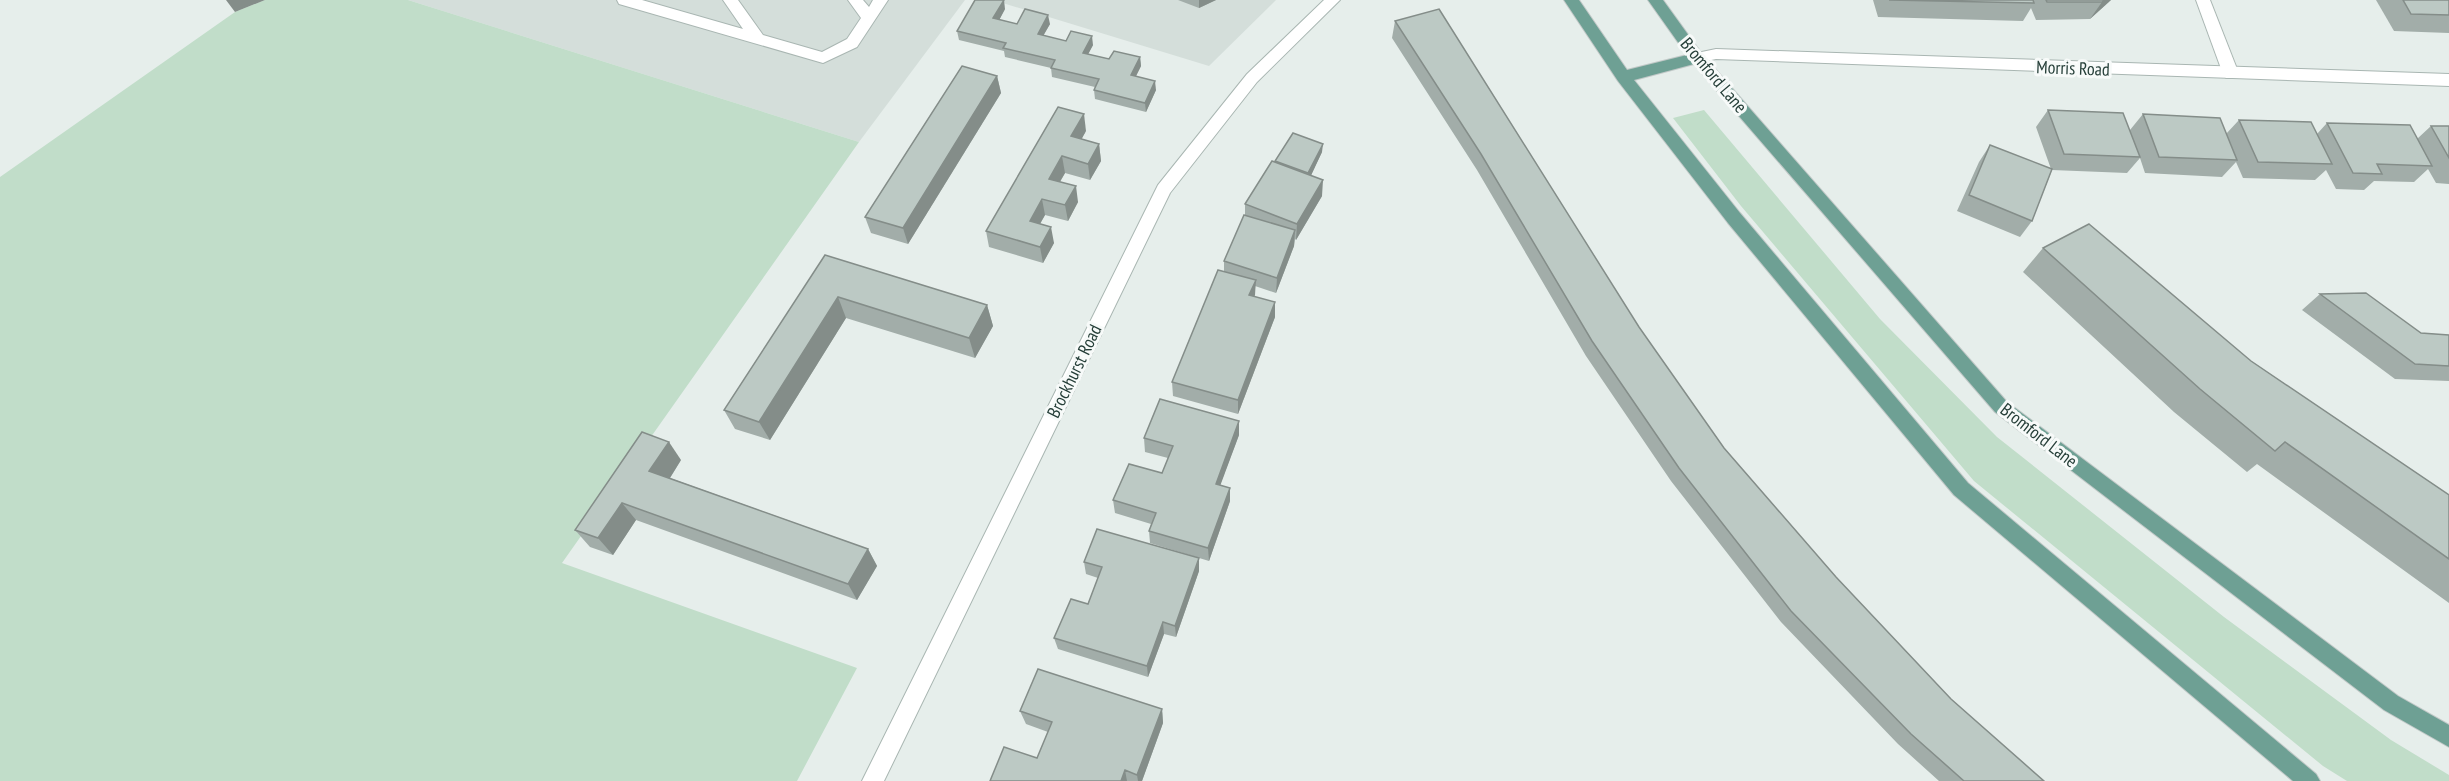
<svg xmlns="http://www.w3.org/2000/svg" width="2449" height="781" font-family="'PT Sans Narrow',sans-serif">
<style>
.built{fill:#d4deda}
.green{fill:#c1ddc9}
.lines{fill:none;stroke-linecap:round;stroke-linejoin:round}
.service-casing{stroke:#a9b6b2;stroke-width:2}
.minor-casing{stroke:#a9b6b2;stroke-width:2}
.tertiary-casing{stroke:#a9b6b2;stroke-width:2}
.primary-casing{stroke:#c2c9c8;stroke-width:2}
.service{fill:#fff;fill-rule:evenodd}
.minor{fill:#fff;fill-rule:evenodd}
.tertiary{fill:#fff;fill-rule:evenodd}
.primary{fill:#6ea094;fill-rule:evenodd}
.wall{fill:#a2ada9}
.shaded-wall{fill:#848d89}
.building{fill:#bcc9c4;stroke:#848d89;stroke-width:1.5}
.labels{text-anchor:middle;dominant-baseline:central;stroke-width:6;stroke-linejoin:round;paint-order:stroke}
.street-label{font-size:18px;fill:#263f39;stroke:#f7faf9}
</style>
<rect width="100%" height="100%" fill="#e6eeeb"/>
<g class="built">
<polygon points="408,0 965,0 859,142"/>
<polygon points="993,0 1276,0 1209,66"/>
</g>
<g class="green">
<polygon points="265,0 408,0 859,142 562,563 857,668 797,781 0,781 0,177 235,12"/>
<polygon points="1704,110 1880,319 1997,437 2224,617 2391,740 2449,775 2449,781 2347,781 2323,766 1974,481 1741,206 1673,118"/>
</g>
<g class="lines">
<g class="service-casing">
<polygon id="service" points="617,0 642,0 743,29 723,0 738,0 763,35 822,52 847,39 861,18 848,0 863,0 869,7 873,0 888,0 857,47 823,63 619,4"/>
</g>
<g class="minor-casing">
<polygon id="minor" points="2196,0 2210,0 2239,74 2236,78 2226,78 2223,74"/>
</g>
<g class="tertiary-casing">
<g id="tertiary">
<polygon points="1324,0 1340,0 1257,82 1170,193 884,781 862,781 1158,185 1247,74"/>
<polygon points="1716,49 2449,74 2449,86 1716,59 1697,63 1692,62 1689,58 1692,54"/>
</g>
</g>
<g class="primary-casing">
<polygon id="primary" points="1564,0 1579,0 1627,70 1687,55 1648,0 1663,0 1702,54 2007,402 2398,696 2449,725 2449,747 2384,710 1995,412 1694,64 1634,80 1740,213 1968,483 2316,774 2320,781 2293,781 1954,495 1728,223 1618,81"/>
</g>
<use href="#service" class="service"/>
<use href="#minor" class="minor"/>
<use href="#tertiary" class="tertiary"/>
<use href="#primary" class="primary"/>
</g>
<g class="wall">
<polygon points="1178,0 1216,0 1199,8"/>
<polygon points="1873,0 2111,0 2090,19 2036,20 2031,8 2023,21 1878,17"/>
<polygon points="2376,0 2449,0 2449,33 2394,31"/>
<polygon points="1005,9 999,20 1017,24 1050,24 1043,36 1066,41 1093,45 1088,54 1109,59 1140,57 1141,66 1136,76 1156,90 1146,112 1095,99 1094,90 1095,87 1052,77 1051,68 1005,57 1004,51 959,40 957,31"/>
<polygon points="1395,21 1639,327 1724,448 1836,577 1951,699 2044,781 1939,781 1898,744 1781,622 1671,481 1586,356 1477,170 1392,38"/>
<polygon points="997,76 1001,93 908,244 871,233 865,217"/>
<polygon points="2048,110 2130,130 2143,114 2226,134 2239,120 2317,134 2327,123 2417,139 2431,126 2449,126 2449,184 2436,183 2428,169 2414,182 2374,181 2364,190 2336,189 2326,170 2315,180 2243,178 2236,162 2222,177 2145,173 2140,158 2127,173 2052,170 2032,221 2020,237 1957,211 1979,162 1990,145 2051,169 2036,127"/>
<polygon points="1086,131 1081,139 1099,144 1101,161 1090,180 1065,173 1060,182 1078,202 1068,221 1045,215 1040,224 1054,243 1043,263 989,247 986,231"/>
<polygon points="1322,152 1311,175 1322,196 1296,240 1295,239 1294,246 1276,293 1255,286 1254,297 1275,317 1238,414 1173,396 1172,382 1224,271 1224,261 1245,215 1245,204 1275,162 1275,161"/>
<polygon points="2043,248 2251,361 2449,495 2449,603 2257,464 2247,472 2174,412 2023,272"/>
<polygon points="825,255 987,305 993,326 975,358 846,318 770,440 735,429 724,410"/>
<polygon points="2320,294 2421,333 2449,335 2449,381 2395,379 2302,310"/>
<polygon points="1239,435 1220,485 1230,488 1230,501 1209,561 1150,543 1149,531 1151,524 1115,513 1113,500 1162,473 1168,458 1145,452 1144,438"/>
<polygon points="681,460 670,478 868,549 877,566 857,600 636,520 613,555 590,547 575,530"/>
<polygon points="1084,562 1199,571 1176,637 1164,634 1148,677 1058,649 1054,638 1088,604 1098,578 1086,574"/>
<polygon points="1162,709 1163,723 1142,781 990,781 1037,758 1048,732 1026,724 1020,711"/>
</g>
<g class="shaded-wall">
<polygon points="226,0 265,0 235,12"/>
<polygon points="1004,0 1005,9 995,28 993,18"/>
<polygon points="1199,0 1216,0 1199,8"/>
<polygon points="2105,0 2111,0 2090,19 2102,2"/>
<polygon points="1048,15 1050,24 1039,43 1038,34"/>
<polygon points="1092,36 1093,45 1084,62 1083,53"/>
<polygon points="1140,57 1141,66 1132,84 1131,75"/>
<polygon points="997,76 1001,93 908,244 903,228"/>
<polygon points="1155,81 1156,90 1146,112 1145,103"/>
<polygon points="1084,114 1086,131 1074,153 1071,136"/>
<polygon points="1099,144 1101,161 1090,180 1088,164"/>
<polygon points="1323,144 1322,152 1308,182 1308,173"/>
<polygon points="1062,156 1065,173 1052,195 1049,179"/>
<polygon points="1323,180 1322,196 1296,240 1297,224"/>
<polygon points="1076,186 1078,202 1068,221 1065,205"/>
<polygon points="1042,199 1045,215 1033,236 1030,221"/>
<polygon points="1051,227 1054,243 1043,263 1040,247"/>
<polygon points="1295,230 1294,246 1276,293 1277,278"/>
<polygon points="1256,280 1255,295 1249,310 1249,295"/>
<polygon points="838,297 846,318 770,440 759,422"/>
<polygon points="1275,302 1275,317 1238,414 1238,400"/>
<polygon points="987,305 993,326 975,358 969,338"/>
<polygon points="1239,421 1239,435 1216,497 1216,484"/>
<polygon points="669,442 681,460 663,489 649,471"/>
<polygon points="1230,488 1230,501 1209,561 1208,548"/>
<polygon points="622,503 636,520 613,555 598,538"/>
<polygon points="868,549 877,566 857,600 848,584"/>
<polygon points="1199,558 1199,571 1176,637 1175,626"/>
<polygon points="1163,622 1164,634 1148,677 1147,666"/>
<polygon points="1162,709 1163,723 1142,781 1138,781 1137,775"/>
<polygon points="1125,770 1127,781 1121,781"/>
</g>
<g class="building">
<polygon points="975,0 1004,0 993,18 1017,24 1025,9 1048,15 1038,34 1066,41 1071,31 1092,36 1083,53 1109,59 1114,51 1140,57 1131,75 1155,81 1145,103 1094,90 1099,79 1051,68 1055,60 1003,48 1006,43 957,31"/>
<polygon points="1889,0 2033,0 2034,3"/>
<polygon points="2046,0 2105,0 2102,2 2047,2"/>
<polygon points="2403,0 2449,0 2449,15 2411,14"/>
<polygon points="1439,9 1639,327 1724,448 1836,577 1951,699 2044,781 1964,781 1911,734 1791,611 1679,468 1592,341 1481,154 1395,21"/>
<polygon points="962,66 997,76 903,228 865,217"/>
<polygon points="1058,107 1084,114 1071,136 1099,144 1088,164 1062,156 1049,179 1076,186 1065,205 1042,199 1030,221 1051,227 1040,247 986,231"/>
<polygon points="2048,110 2123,113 2140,157 2064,154"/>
<polygon points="2143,114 2220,118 2237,160 2159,157"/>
<polygon points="2239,120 2311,122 2332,164 2258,162"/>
<polygon points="2327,123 2410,125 2432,166 2377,164 2382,174 2353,173"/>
<polygon points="2431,126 2449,126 2449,158"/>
<polygon points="1293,133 1323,144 1308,173 1275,161"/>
<polygon points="1990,145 2052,169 2032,221 1969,195"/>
<polygon points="1272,161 1323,180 1297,224 1245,204"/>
<polygon points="1244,215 1295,230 1277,278 1224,261"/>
<polygon points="2089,224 2251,361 2449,495 2449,559 2285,442 2275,451 2200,389 2043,248"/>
<polygon points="825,255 987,305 969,338 838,297 759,422 724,410"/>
<polygon points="1218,270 1256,280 1249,295 1275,302 1238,400 1172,382"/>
<polygon points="2366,293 2421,333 2449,335 2449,366 2415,364 2320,294"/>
<polygon points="1160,399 1239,421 1216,484 1230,488 1208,548 1149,531 1156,513 1113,500 1129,464 1162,473 1173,446 1144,438"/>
<polygon points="642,432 669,442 649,471 868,549 848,584 622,503 598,538 575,530"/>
<polygon points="1097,529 1199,558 1175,626 1163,622 1147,666 1054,638 1071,599 1088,604 1102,567 1084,562"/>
<polygon points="1038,669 1162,709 1137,775 1125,770 1121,781 990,781 1004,747 1037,758 1052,722 1020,711"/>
</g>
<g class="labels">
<g class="street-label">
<text transform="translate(2073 68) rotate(2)">Morris Road</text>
<text transform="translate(1714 75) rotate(50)">Bromford Lane</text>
<text transform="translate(1074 371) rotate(-64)">Brockhurst Road</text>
<text transform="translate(2039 435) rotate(38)">Bromford Lane</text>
</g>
</g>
</svg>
